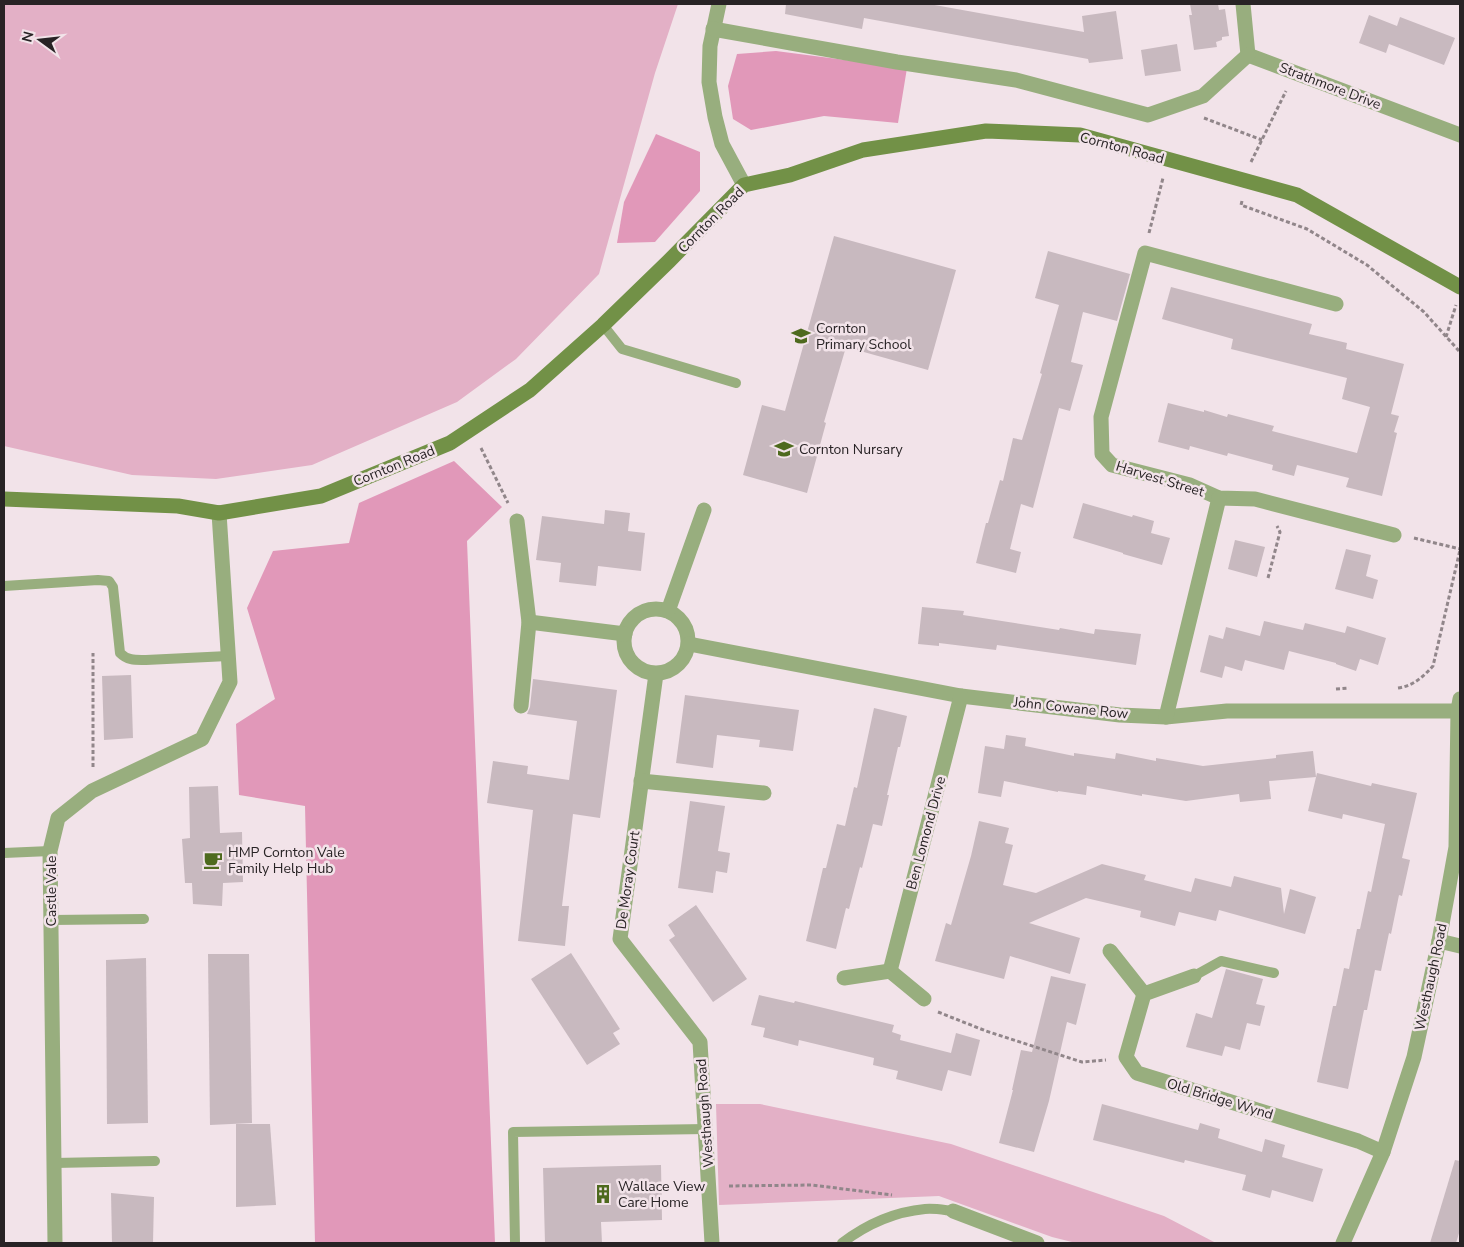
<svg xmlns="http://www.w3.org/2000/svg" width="1464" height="1247" font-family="'Nunito Sans',sans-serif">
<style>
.green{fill:#e3b0c6}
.forest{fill:#e198b9}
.building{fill:#c8b9bf}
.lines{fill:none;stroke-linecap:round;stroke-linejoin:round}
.path{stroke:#91868a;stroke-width:3;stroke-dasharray:4 2.5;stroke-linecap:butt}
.lane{stroke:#98ae7e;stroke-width:10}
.street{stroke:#98ae7e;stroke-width:15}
.secondary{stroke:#729147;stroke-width:15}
.labels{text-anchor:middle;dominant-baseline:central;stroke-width:5;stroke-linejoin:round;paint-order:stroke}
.street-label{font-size:14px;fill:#282325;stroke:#f2e3e9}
.poi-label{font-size:14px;fill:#282325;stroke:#f2e3e9;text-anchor:start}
</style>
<rect width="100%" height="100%" fill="#f2e3e9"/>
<g class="green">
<polygon points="4,4 678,4 655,73 599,274 516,359 457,402 312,465 216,479 132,475 4,446"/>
<polygon points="716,1104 760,1104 951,1144 1164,1216 1216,1243 1076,1243 1052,1237 939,1196 719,1205"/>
</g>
<g class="forest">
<polygon points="776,51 907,68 898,123 824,116 751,130 733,119 728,86 737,54"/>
<polygon points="656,134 700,152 700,191 655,242 617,243 624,202"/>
<polygon points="454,461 502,507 467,541 495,1243 315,1243 305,806 239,795 236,724 275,699 247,608 273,551 349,543 359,503"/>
</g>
<g class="building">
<polygon points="786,4 929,4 1084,32 1082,16 1116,11 1123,59 1089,63 1088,59 864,18 862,29 785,14"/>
<polygon points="1190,4 1218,4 1219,10 1225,9 1229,36 1222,37 1222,40 1216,42 1217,47 1194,50 1189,15 1192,15"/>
<polygon points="1369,15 1397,26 1400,17 1455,38 1444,65 1389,44 1386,53 1359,43"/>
<polygon points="1177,44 1181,71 1145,76 1141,50"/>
<polygon points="834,236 956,270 928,370 846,347 824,422 826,423 807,493 743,475 762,405 785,411"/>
<polygon points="1048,251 1130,274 1117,321 1083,312 1071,362 1083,365 1070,411 1059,408 1033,508 1021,504 1010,549 1021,552 1016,573 976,563 986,523 988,523 1000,480 1003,481 1013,438 1022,440 1042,374 1040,373 1059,305 1035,298"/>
<polygon points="1171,287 1312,324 1309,334 1347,343 1346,349 1404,364 1391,414 1399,416 1394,432 1397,433 1382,496 1346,487 1349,478 1297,465 1294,476 1272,470 1273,465 1228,453 1227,456 1190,446 1189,450 1158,442 1168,403 1204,412 1204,410 1227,417 1228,414 1274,426 1272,431 1357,453 1370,407 1342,399 1347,378 1231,349 1233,339 1162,319"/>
<polygon points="1083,503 1132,517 1133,515 1154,521 1151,533 1170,538 1162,565 1123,554 1123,553 1073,538"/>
<polygon points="605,510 630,513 628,531 645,533 641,571 598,566 596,586 559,582 561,563 536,560 542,516 604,524"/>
<polygon points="1235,540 1265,547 1257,577 1228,569"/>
<polygon points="1346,549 1371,555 1366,576 1378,580 1373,599 1335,589"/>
<polygon points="922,607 964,611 963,615 1059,630 1060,628 1094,634 1095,629 1141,634 1136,665 997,645 996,650 939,643 939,646 918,644"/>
<polygon points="1264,621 1303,630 1305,623 1345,633 1347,626 1386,638 1378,665 1360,659 1356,671 1336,664 1336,663 1289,651 1284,670 1245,660 1242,671 1225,666 1222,678 1200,672 1209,635 1223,639 1226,627 1260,636"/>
<polygon points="131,675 133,738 104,740 102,676"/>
<polygon points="533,679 617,690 600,818 573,814 562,906 569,906 565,946 518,941 533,810 487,803 493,761 528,766 527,774 569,780 577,721 527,714 530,707"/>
<polygon points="685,695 799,710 793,751 759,747 760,740 717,735 713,768 676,763"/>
<polygon points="874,708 907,716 900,747 898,747 887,795 889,795 882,826 873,824 862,868 860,867 849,909 846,908 836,949 806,941 823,868 826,868 837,824 845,826 854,787 857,788"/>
<polygon points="1006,735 1026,738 1025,746 1074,756 1074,753 1115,759 1116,753 1156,761 1156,758 1203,766 1276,758 1276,755 1313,751 1316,777 1269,781 1271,799 1240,802 1239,794 1186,801 1142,794 1142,796 1087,786 1086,795 1058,791 1058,792 1004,781 1001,797 978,793 985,746 1004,749"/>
<polygon points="1317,773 1371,786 1372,783 1417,793 1402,858 1410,860 1402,896 1399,895 1391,934 1389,933 1381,971 1375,970 1367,1010 1364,1010 1348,1089 1317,1082 1333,1006 1336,1006 1344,968 1349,969 1357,929 1360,929 1368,891 1371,892 1385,824 1343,814 1342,819 1308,811"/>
<polygon points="218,786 220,833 242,832 243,882 223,883 222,906 193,904 192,883 185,883 182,839 190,838 189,787"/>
<polygon points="690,801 725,806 718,851 730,853 727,873 716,871 713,893 678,888"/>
<polygon points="979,821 1009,828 1005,843 1013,845 1003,885 1036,893 1102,864 1146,875 1144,880 1191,892 1195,878 1231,887 1234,876 1281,888 1284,914 1290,889 1316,897 1305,934 1219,910 1216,921 1179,912 1175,926 1140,917 1141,911 1086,898 1029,923 1080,938 1070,974 1010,956 1004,979 935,961 946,923 951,925 971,856"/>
<polygon points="696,905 747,979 713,1002 669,940 675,936 668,925"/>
<polygon points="571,953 620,1029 613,1033 620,1044 587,1065 531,979"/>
<polygon points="208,954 249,954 252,1123 210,1125"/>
<polygon points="146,958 148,1123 107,1124 106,960"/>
<polygon points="1226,969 1263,979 1256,1004 1265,1006 1260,1026 1247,1023 1240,1050 1225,1046 1222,1056 1186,1047 1196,1013 1212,1018"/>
<polygon points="1051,976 1086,984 1076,1025 1067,1022 1049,1101 1034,1152 999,1143 1013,1090 1012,1090 1021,1050 1032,1052"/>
<polygon points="759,995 794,1003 795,1001 894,1025 892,1032 901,1035 900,1040 951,1053 956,1033 980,1040 971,1076 948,1070 942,1091 896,1079 898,1071 873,1065 874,1058 799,1040 798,1046 763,1037 765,1028 751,1025"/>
<polygon points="1102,1104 1198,1130 1200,1123 1220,1129 1218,1138 1262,1152 1265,1139 1285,1145 1282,1157 1323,1169 1313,1202 1272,1190 1270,1198 1242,1190 1246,1175 1185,1160 1184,1163 1093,1140"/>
<polygon points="236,1124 270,1124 276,1205 236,1207"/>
<polygon points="1455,1160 1460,1161 1460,1230 1456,1243 1430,1243"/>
<polygon points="661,1165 662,1220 601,1222 602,1243 545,1243 543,1168"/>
<polygon points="111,1193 154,1197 153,1243 112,1243"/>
</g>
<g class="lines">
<g class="path">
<polyline points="1204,118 1262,140"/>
<polyline points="1251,162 1286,91"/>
<polyline points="1242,201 1241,205 1307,229 1367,265 1424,312 1460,352"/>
<polyline points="1149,233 1163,178"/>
<polyline points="1446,337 1456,305"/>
<polyline points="481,448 508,503"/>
<polyline points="1414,538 1460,549"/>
<polyline points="1268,578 1280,532 1277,526"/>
<path d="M1398 688C1413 686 1423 677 1433 666L1460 550"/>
<polyline points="1336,689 1349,688"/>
<polyline points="93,767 93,653"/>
<polyline points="938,1012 986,1031 1082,1062 1106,1060"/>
<polyline points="729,1186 812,1185 892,1195"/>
</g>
<g class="lane">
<polyline points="603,325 622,349 736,383"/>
<path d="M4 586 98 580 109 581 113 587 120 653C128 661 136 660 146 660L228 656"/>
<polyline points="4,853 50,851"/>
<polyline points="51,920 144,919"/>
<polyline points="1194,976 1221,961 1274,973"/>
<polyline points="54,1163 155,1161"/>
<polyline points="515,1243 513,1132 706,1129"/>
<path d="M842 1243C867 1224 893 1212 925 1209 934 1208 944 1210 953 1211"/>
</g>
<g class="street">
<polyline points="719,4 710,46 709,82 715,117 722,144 744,185"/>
<polyline points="1243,4 1248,55 1460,135"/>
<polyline points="713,29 897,62 1016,80 1148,115 1203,96 1248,55"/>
<polyline points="1336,304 1145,253 1101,417 1102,454 1112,465 1190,485 1219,498 1255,499 1394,535"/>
<polyline points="517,521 529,622 521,706"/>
<circle cx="656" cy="641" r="32"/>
<polyline points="668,611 704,510"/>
<polyline points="529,622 625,634"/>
<polyline points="689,644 961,696 1120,715 1166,717 1227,711 1460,711"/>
<polyline points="656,674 620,939 700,1042 712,1243"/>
<polyline points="1166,717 1219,498"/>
<polyline points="641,781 764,793"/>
<polyline points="1439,941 1460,946"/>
<polyline points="1110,951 1144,994"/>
<polyline points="890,971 961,696"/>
<polyline points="1194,976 1144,994 1126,1057 1137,1073 1358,1141 1383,1152"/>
<polyline points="844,978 890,971 924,999"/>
<polyline points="953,1211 1037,1243"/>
<polyline points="55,1243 50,851 58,818 92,791 202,739 230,682 219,513"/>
<polyline points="1343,1243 1383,1152 1414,1057 1439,941 1456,847 1458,710 1460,699"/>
</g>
<polyline class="secondary" points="4,499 178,506 219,513 321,496 450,443 530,390 603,325 669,261 744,185 790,175 863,150 986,131 1080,135 1297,195 1460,287"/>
</g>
<defs>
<g id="school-bare" transform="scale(1.5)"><path d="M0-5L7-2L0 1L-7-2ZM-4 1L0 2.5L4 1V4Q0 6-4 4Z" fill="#4e6a1e" stroke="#f2e3e9" stroke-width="2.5" paint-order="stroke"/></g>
<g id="cafe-bare" transform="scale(1.5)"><path d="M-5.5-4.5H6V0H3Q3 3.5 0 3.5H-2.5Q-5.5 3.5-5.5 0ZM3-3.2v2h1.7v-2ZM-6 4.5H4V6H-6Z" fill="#4e6a1e" stroke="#f2e3e9" stroke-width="2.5" paint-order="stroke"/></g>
<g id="building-bare" transform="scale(1.5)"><path d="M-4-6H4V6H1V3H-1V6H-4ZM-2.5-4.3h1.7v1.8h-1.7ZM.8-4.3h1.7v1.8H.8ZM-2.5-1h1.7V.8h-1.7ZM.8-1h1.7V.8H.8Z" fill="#4e6a1e" stroke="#f2e3e9" stroke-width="2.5" paint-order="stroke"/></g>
</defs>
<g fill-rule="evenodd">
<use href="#school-bare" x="801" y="336"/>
<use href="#school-bare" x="784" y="449"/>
<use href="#cafe-bare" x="213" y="860"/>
<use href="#building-bare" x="603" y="1194"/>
</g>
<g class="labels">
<g class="street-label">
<text transform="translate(1330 86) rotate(21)">Strathmore Drive</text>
<text transform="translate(1122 148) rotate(15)">Cornton Road</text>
<text transform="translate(711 220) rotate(-45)">Cornton Road</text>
<text transform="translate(394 466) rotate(-22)">Cornton Road</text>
<text transform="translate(1160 479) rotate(17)">Harvest Street</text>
<text transform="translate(1071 708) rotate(6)">John Cowane Row</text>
<text transform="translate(926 833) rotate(-75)">Ben Lomond Drive</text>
<text transform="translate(628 880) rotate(-82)">De Moray Court</text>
<text transform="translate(51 891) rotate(-90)">Castle Vale</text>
<text transform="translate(1431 977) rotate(-78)">Westhaugh Road</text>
<text transform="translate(1220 1099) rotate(17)">Old Bridge Wynd</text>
<text transform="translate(705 1113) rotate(-94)">Westhaugh Road</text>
</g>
<g class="poi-label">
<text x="816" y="328">Cornton<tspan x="816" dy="16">Primary School</tspan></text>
<text x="799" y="449">Cornton Nursary</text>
<text x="228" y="852">HMP Cornton Vale<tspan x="228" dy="16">Family Help Hub</tspan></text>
<text x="618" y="1186">Wallace View<tspan x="618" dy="16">Care Home</tspan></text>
</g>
</g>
<rect width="1464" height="1247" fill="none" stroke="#282325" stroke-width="10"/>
<g transform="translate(40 40) rotate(285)" stroke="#f2e3e9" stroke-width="4" paint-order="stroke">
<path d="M0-4L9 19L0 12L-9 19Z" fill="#282325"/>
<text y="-8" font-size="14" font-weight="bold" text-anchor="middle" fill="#282325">N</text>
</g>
</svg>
